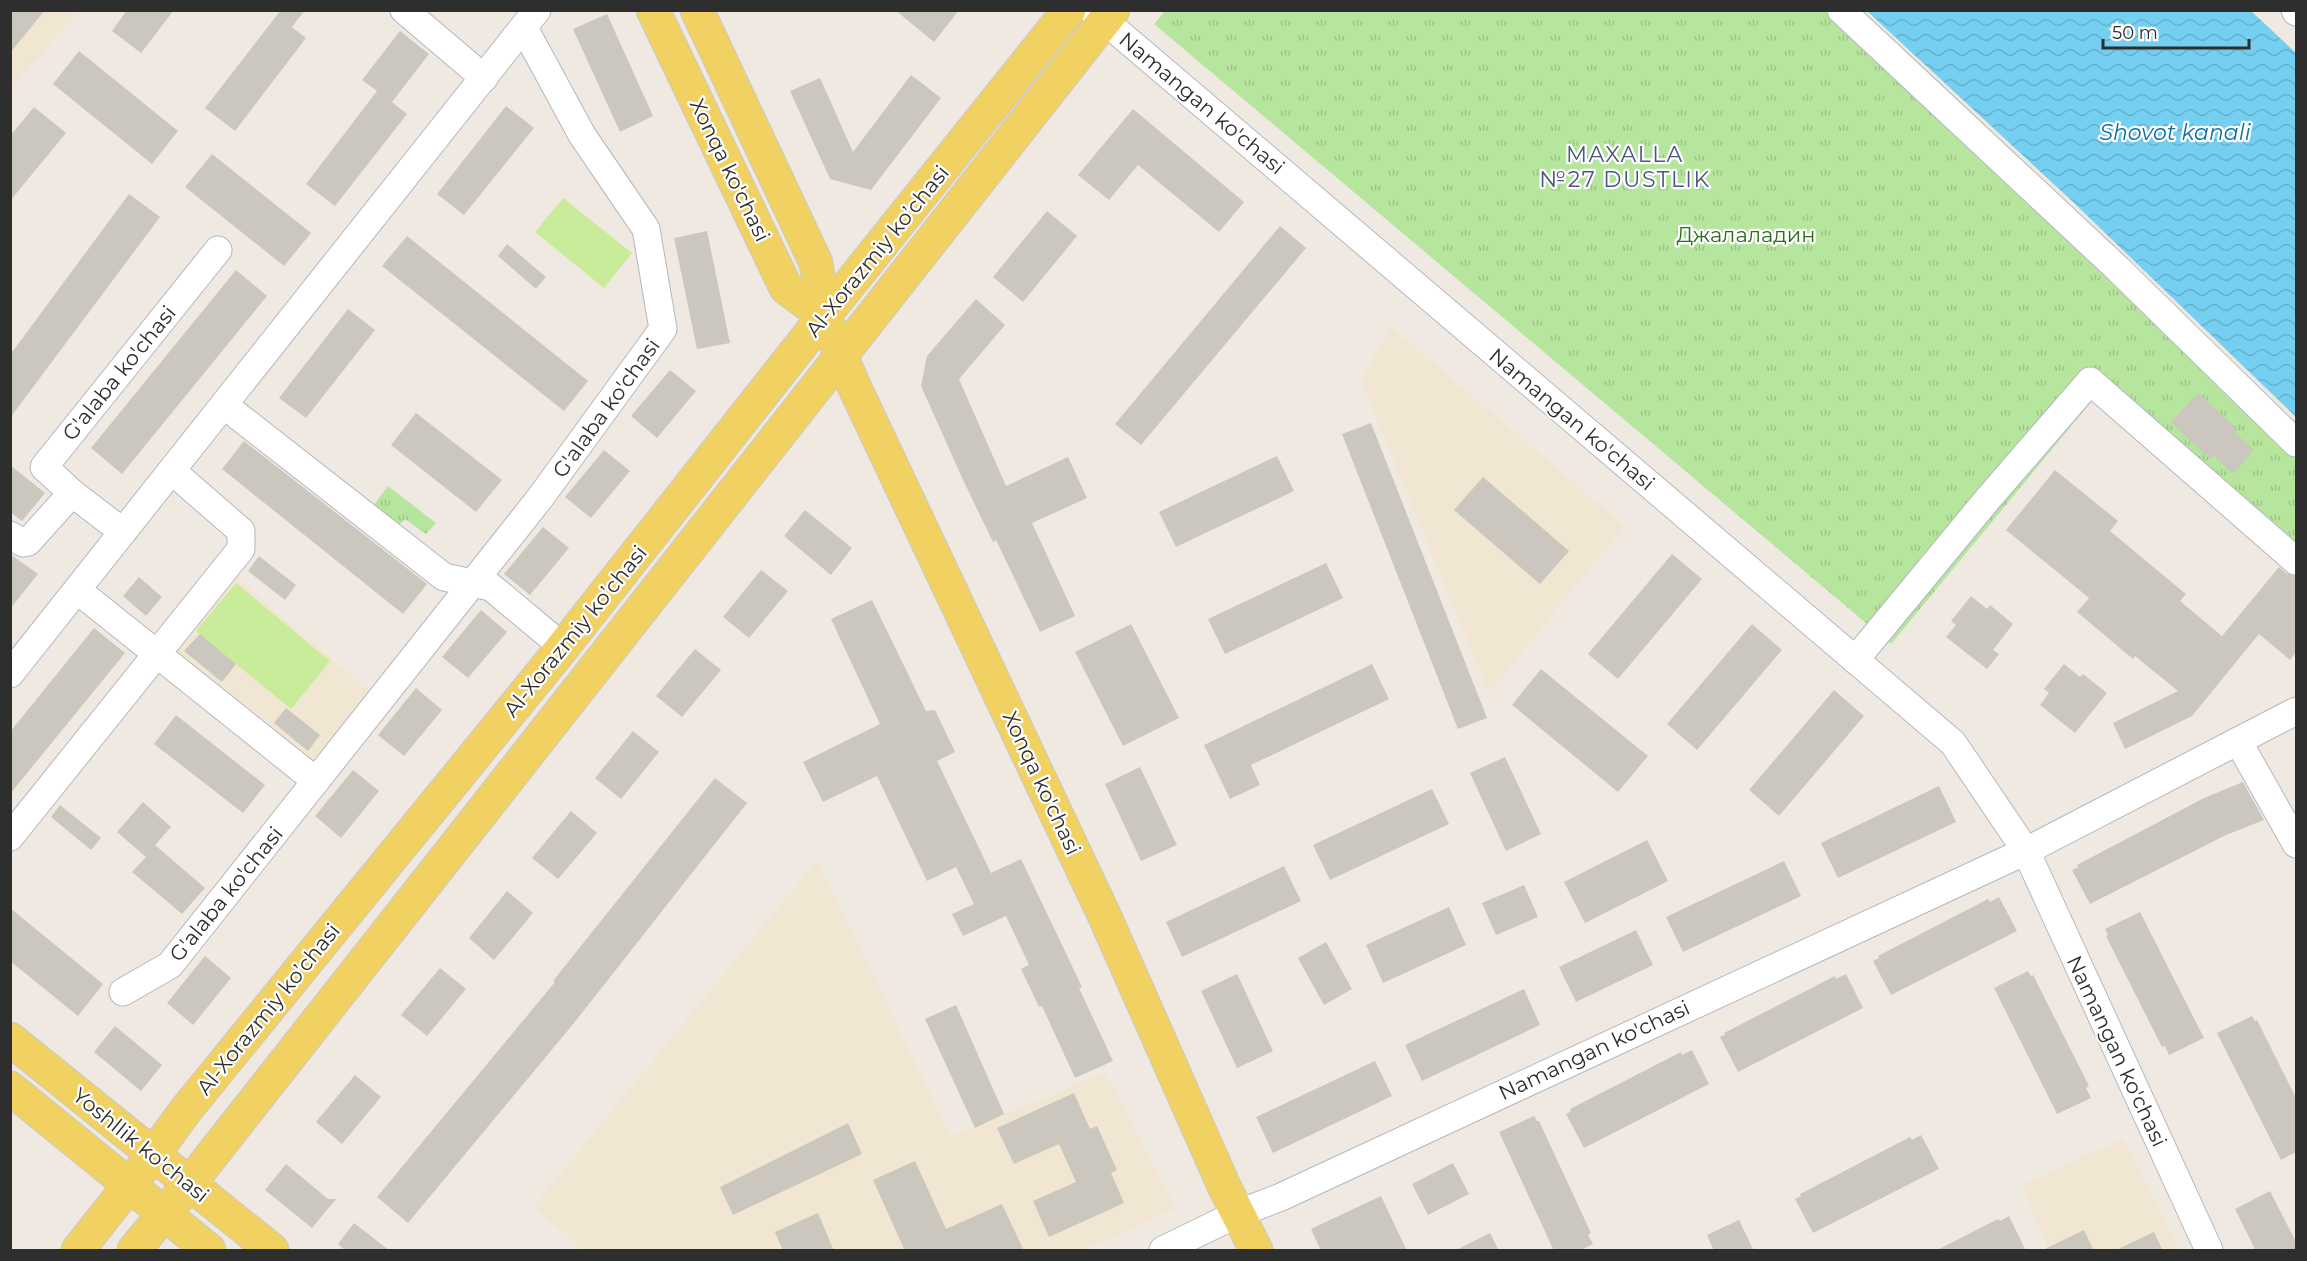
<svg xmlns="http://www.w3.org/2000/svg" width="2307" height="1261" font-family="Montserrat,sans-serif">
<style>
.education{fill:#f0e6d1}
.park{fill:url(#park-tufts)}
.pitch{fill:#c9ec9a}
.water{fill:url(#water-waves)}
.building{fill:#cbc7bf}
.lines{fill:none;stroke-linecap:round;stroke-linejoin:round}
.minor-casing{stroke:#b4b7c1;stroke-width:29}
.major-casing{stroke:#c9c9c9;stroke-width:35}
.minor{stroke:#fff;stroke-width:27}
.major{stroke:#f2d163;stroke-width:33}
.labels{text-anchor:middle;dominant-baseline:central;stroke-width:4.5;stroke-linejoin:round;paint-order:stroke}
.street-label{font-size:21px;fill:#2e2e2e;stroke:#fff}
.park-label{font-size:21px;fill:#2c6e1b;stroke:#fff}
.water-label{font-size:22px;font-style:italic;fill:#0d6fa3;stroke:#fff}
.neighbourhood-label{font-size:22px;letter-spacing:1.5px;fill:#4d5680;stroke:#fff}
</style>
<defs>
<pattern id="park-tufts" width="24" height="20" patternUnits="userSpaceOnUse" patternTransform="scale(1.5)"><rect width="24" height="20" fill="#b6e59e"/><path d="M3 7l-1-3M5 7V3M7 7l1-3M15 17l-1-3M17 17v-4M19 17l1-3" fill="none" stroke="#9dc588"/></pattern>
<pattern id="water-waves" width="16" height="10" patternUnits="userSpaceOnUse" patternTransform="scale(1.5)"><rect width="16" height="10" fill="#75cff0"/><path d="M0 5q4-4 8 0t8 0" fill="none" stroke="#66b2ce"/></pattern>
</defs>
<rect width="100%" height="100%" fill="#efe9e1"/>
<g class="education">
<polygon points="11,11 78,11 11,88"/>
<polygon points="1391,327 1624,526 1489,693 1361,380"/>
<polygon points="235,574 261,599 374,695 316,764 266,720 174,649"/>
<polygon points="817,861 951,1136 1105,1073 1176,1208 1083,1250 582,1250 534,1206"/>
<polygon points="2123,1139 2180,1250 2045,1250 2047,1243 2022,1185"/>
</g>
<g class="park">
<polygon points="1166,10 1830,11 2296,455 2296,558 2096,396 1891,644 1154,24"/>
<polygon points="388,486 436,523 426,534 405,519 395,529 370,510"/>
</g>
<g class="pitch">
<polygon points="563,198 632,253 604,288 535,232"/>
<polygon points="236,583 330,661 291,709 196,631"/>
</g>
<polygon class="water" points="1867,11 2251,11 2296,53 2296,417 2072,201"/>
<g class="building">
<polygon points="10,10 45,10 10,53"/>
<polygon points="127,10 174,10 141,53 112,31"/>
<polygon points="281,10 305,10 292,27 306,38 235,131 205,108"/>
<polygon points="895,10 959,10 934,42"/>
<polygon points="607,14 653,116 620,132 573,29"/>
<polygon points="400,31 429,54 392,102 407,114 335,206 306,184 377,91 362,80"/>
<polygon points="79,51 178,131 152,164 53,84"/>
<polygon points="911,75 941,98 871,190 830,179 790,91 820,78 853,152"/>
<polygon points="506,106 534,128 464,215 437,194"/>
<polygon points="34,107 66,133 10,201 10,136"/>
<polygon points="1133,109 1244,202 1219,232 1138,165 1109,200 1078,175"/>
<polygon points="212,154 311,233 284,266 185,187"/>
<polygon points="129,194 160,217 10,418 10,355"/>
<polygon points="1047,211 1077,236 1023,302 993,277"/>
<polygon points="1280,226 1306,248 1141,445 1115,424"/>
<polygon points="707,231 730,343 697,349 674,238"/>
<polygon points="407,236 588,381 564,411 382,266"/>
<polygon points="507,244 546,277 536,289 498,256"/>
<polygon points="236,270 267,296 122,474 91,448"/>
<polygon points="976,299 1005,325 959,379 1006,486 1068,457 1087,498 1032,523 1075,616 1040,632 996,540 993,542 964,482 921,386 927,356"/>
<polygon points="348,309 375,330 306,418 279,398"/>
<polygon points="670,370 696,391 657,438 631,416"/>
<polygon points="2198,393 2237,429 2234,432 2254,450 2233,474 2213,455 2210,459 2171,422"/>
<polygon points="416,413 502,480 476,512 391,445"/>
<polygon points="1371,423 1487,718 1458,729 1342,434"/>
<polygon points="244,441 427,584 403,614 222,469"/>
<polygon points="604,450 630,471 591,518 565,497"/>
<polygon points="1277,456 1294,491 1176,547 1159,512"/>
<polygon points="10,465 45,493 22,521 10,512"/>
<polygon points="2055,470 2118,521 2110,531 2186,594 2180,601 2222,636 2279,567 2286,573 2296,576 2296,652 2290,660 2259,634 2192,716 2125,749 2113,723 2178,691 2135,656 2133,659 2077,612 2089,598 2006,530"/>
<polygon points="1483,477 1569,551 1540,584 1454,510"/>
<polygon points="805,510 852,548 831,575 784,536"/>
<polygon points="543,527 569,548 530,595 504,574"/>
<polygon points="10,554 38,574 10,609"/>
<polygon points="1672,554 1702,579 1618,679 1588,654"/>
<polygon points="259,556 296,585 285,600 248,571"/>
<polygon points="1326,563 1343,598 1225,654 1208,619"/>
<polygon points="761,570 788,591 749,638 723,617"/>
<polygon points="139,577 162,597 146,616 123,596"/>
<polygon points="1971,596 1987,609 1990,605 2013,624 1993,650 1999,654 1987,669 1946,637 1956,625 1951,621"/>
<polygon points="872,600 926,711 935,710 955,752 937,761 991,873 1021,859 1082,987 1079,988 1113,1061 1075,1078 1042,1006 1039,1007 1021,969 1029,965 1006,916 963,936 952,914 974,904 956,867 927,881 877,776 823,802 803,762 880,724 831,619"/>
<polygon points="481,610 507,632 468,678 442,657"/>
<polygon points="1131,624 1179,718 1123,746 1075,652"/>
<polygon points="1752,624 1782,650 1697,750 1667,724"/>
<polygon points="94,628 125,653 10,794 10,732"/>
<polygon points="200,634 236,664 222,682 184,651"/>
<polygon points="695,649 721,670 682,717 656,696"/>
<polygon points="1372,664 1389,699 1251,765 1260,785 1230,799 1204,745"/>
<polygon points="2064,664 2080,677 2083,674 2107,693 2075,733 2040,705 2049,693 2044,689"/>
<polygon points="1541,669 1648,756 1618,792 1512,705"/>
<polygon points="416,688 442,710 404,756 378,735"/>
<polygon points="1834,690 1864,716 1779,816 1749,790"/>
<polygon points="286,708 320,735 308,751 274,723"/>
<polygon points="176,715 265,785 243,813 154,744"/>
<polygon points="633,731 659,752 621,799 595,778"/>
<polygon points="1505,757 1541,834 1506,851 1470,773"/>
<polygon points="1140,767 1177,845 1141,861 1105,784"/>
<polygon points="353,770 379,791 341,838 315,816"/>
<polygon points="715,778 747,803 574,1023 408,1223 377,1197 555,982 553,981"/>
<polygon points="2243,782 2264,820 2226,835 2090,904 2072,870 2078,867 2077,865 2204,798"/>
<polygon points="1939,786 1956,822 1838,878 1821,843"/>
<polygon points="1432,789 1449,824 1330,880 1313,845"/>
<polygon points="143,802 171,827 155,845 205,888 182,914 132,872 146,857 117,832"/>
<polygon points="60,805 101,838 91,850 51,817"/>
<polygon points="571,811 597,833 558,879 532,858"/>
<polygon points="1647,840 1668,881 1585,923 1564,882"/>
<polygon points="1784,861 1801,896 1683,952 1666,917"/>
<polygon points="1284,866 1301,901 1182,957 1166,922"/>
<polygon points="1524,885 1538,917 1496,935 1482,903"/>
<polygon points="507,891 533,913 494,960 469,938"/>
<polygon points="1999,897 2017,931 1891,995 1873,961 1879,958 1878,956 1988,899 1990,902"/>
<polygon points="1449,907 1466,945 1383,983 1366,945"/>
<polygon points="10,908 103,984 78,1016 10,961"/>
<polygon points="2140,912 2204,1038 2169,1055 2165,1046 2162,1047 2106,936 2108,935 2105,929"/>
<polygon points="1636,930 1653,965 1576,1002 1559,967"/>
<polygon points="1326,942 1352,989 1324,1005 1298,958"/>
<polygon points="205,956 231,978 193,1025 167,1003"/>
<polygon points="440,968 466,989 427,1036 401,1015"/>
<polygon points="2028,971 2031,976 2033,975 2089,1086 2086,1088 2091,1098 2057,1114 1994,988"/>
<polygon points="1237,974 1273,1051 1237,1068 1201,991"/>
<polygon points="1846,974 1863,1008 1738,1072 1720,1037 1725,1035 1724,1033 1835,976 1836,979"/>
<polygon points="1524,989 1540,1025 1422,1081 1405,1045"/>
<polygon points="956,1005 1004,1114 975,1128 925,1019"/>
<polygon points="2252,1016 2255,1021 2257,1020 2296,1098 2296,1152 2281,1160 2217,1033"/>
<polygon points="115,1026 162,1065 141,1091 94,1052"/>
<polygon points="1692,1050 1709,1084 1584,1148 1566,1114 1571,1111 1570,1109 1681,1052 1682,1055"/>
<polygon points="1375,1061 1392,1096 1273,1153 1256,1117"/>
<polygon points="355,1075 381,1097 342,1144 316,1122"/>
<polygon points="1074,1093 1090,1129 1097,1126 1117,1170 1111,1173 1124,1203 1049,1237 1033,1201 1076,1182 1059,1144 1014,1164 997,1128"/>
<polygon points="1534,1116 1537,1121 1539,1121 1591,1233 1588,1235 1593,1244 1579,1251 1554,1251 1499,1132"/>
<polygon points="848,1123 862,1154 733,1215 720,1187"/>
<polygon points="1921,1135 1939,1169 1813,1233 1795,1199 1801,1196 1800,1194 1910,1137 1912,1140"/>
<polygon points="915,1161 946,1229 1002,1204 1024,1251 905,1251 873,1180"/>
<polygon points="1453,1163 1469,1194 1428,1215 1412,1184"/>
<polygon points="286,1164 328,1199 336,1199 312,1228 265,1190"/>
<polygon points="2270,1191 2296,1242 2296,1251 2256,1251 2235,1209"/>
<polygon points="1381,1196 1407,1251 1321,1251 1311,1229"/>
<polygon points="818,1213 834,1251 783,1251 775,1232"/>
<polygon points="2009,1216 2026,1251 1935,1251 1998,1219 2000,1221"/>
<polygon points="1739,1220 1754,1251 1714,1251 1707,1235"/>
<polygon points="354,1223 390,1251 346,1251 338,1244"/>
<polygon points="2084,1230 2094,1251 2041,1251"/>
<polygon points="2154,1232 2163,1251 2114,1251"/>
<polygon points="1490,1233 1499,1251 1454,1251"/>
</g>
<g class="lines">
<g class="minor-casing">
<g id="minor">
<polyline points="404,10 484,78"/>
<polyline points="1092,10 1953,743 2026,851 2209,1250"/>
<polyline points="1841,10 2118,269 2296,443"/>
<polyline points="2295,10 2296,12"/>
<polyline points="224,405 444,577 491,587 563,647"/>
<polyline points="123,532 72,493 44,467 218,250"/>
<polyline points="10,535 23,543 28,542 72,493"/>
<polyline points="77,590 316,781"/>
<polyline points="1855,660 1987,500 2090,381 2296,561"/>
<polyline points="10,674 537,10"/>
<polyline points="2238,741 2296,844"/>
<polyline points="10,837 241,549 241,531 172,471"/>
<polyline points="123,992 170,965 540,498 663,329 646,229 582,135 524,28"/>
<polyline points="1163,1250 1237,1214 1281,1197 2026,851 2296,711"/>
</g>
</g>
<g class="major-casing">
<g id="major">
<polyline points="653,10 786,288 824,316"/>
<polyline points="697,10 816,263 824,316 854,386 1105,917 1224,1186 1256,1250"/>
<polyline points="10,1039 272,1250"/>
<polyline points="10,1088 209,1250"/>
<polyline points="78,1250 153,1155 185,1111 563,647 824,316 1069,10"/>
<polyline points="134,1250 190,1183 1113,10"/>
</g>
</g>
<use href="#minor" class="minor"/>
<use href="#major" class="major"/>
</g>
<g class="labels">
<g class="street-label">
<text transform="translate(1202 103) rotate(40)">Namangan ko'chasi</text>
<text transform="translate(730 170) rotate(64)">Xonqa ko'chasi</text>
<text transform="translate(877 251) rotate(-51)">Al-Xorazmiy ko’chasi</text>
<text transform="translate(119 373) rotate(-51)">G'alaba ko'chasi</text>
<text transform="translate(606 408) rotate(-54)">G'alaba ko'chasi</text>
<text transform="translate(1572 419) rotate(40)">Namangan ko'chasi</text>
<text transform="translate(575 631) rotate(-51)">Al-Xorazmiy ko’chasi</text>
<text transform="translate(1042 783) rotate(65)">Xonqa ko'chasi</text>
<text transform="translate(226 894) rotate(-51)">G'alaba ko'chasi</text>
<text transform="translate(268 1009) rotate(-51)">Al-Xorazmiy ko’chasi</text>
<text transform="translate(1594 1050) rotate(-25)">Namangan ko'chasi</text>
<text transform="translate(2117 1051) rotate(65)">Namangan ko'chasi</text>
<text transform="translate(141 1145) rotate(39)">Yoshllik ko'chasi</text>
</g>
<g class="park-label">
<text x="1746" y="234">Джалаладин</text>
</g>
<g class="water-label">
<text x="2175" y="132">Shovot kanali</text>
</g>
<g class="neighbourhood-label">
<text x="1625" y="154">MAXALLA<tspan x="1625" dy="25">№27 DUSTLIK</tspan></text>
</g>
</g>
<rect width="2307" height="1261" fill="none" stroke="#2e2e2e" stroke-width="24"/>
<path d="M2103 39v9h146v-9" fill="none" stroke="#2e2e2e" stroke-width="3"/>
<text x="2112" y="39" font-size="18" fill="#2e2e2e" stroke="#ffffff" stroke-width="4.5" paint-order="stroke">50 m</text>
</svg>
